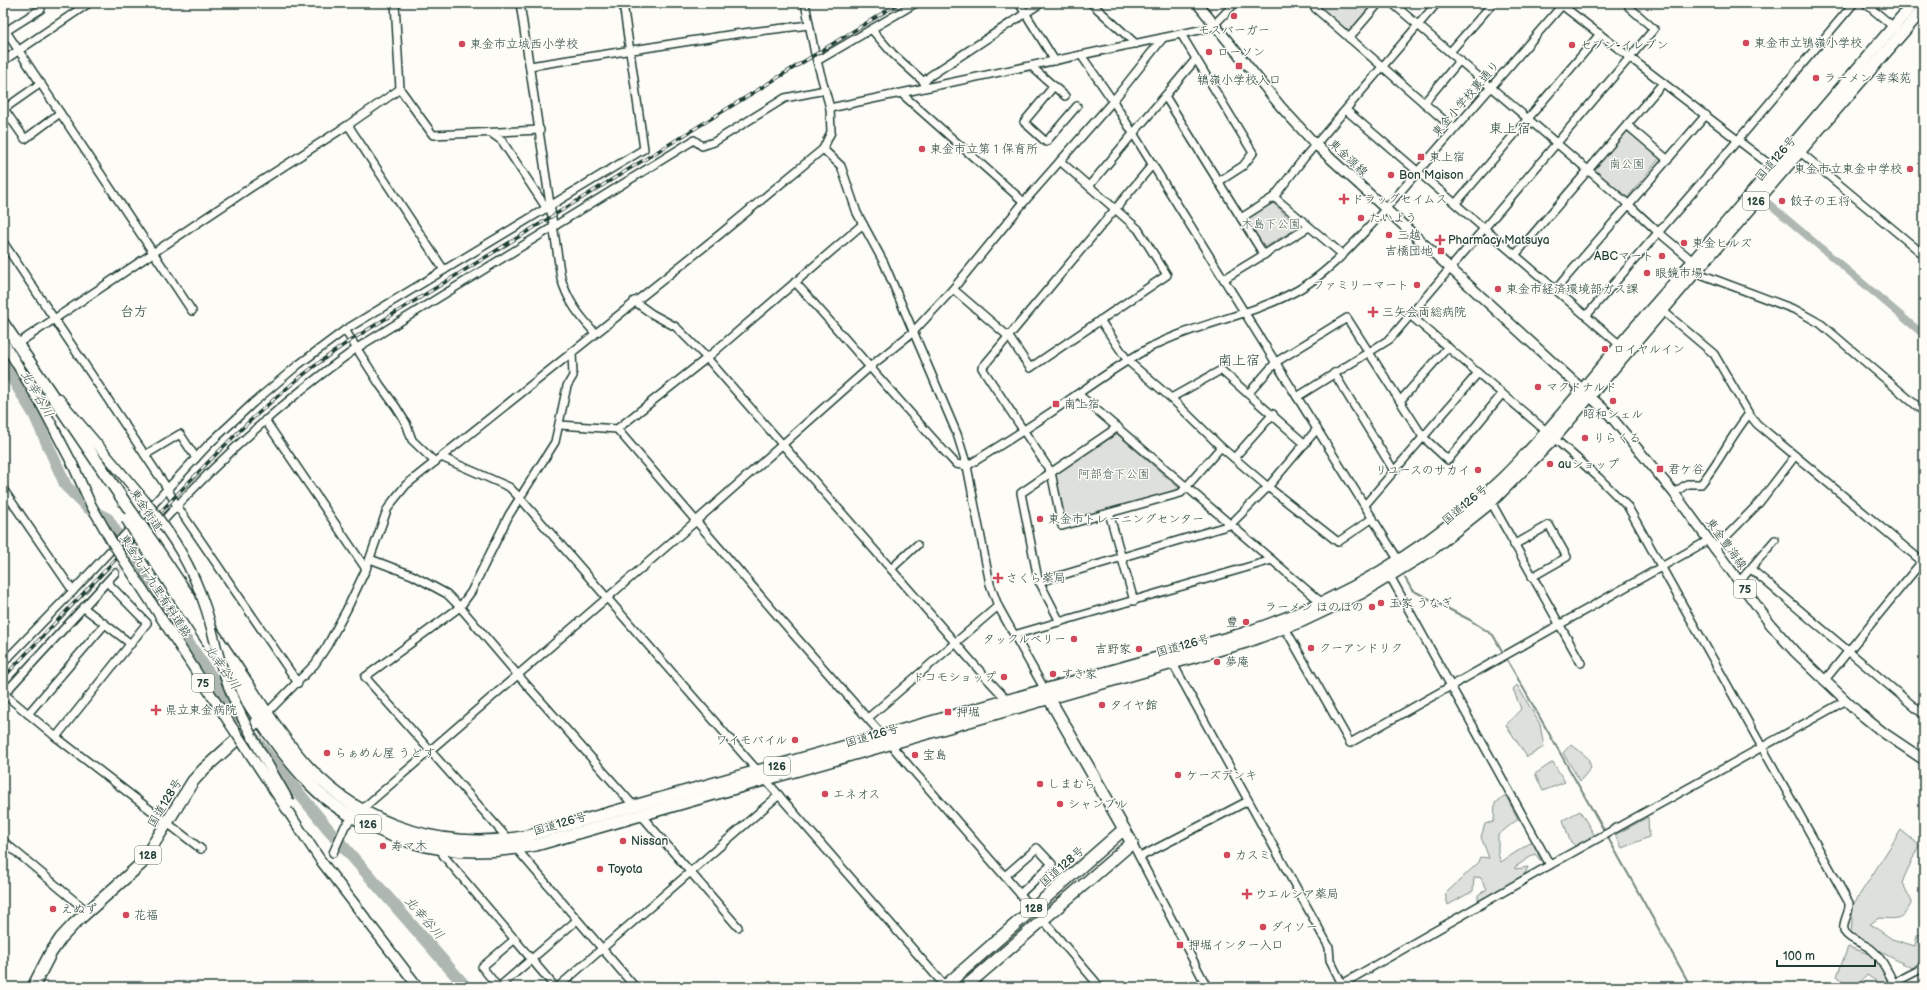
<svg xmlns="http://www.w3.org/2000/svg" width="1927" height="990" font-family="'Balsamiq Sans','Klee One',sans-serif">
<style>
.green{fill:#dde0db;stroke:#7e8e88}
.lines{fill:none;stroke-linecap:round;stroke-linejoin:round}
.stream{stroke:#75877f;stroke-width:2}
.canal{stroke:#aeb8b1;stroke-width:7}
.river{stroke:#aeb8b1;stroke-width:12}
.minor-tunnel{stroke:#d1d6d0;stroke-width:7;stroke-dasharray:7 3.5;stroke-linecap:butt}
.minor-casing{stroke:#1f3d34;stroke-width:10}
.major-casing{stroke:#1f3d34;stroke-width:12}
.highway-casing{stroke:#1f3d34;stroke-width:14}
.minor{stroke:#fdfcf7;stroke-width:7}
.major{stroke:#fdfcf7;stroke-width:9}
.highway{stroke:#fdfcf7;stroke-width:11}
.rail-casing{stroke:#1f3d34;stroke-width:3.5}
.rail{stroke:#fdfcf7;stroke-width:2;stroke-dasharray:6;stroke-linecap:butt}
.major-bridge-casing{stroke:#1f3d34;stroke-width:12;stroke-linecap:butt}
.highway-bridge-casing{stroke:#1f3d34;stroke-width:14;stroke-linecap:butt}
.major-bridge{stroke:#fdfcf7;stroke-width:9}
.highway-bridge{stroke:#fdfcf7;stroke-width:11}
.poi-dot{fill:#d1495b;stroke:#fdfcf7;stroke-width:1.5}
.labels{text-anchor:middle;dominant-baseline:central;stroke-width:3;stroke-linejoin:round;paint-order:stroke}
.shield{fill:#fdfcf7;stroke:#62766e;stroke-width:1}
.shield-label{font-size:11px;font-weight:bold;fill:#1f3d34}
.poi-label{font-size:12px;fill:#1f3d34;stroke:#fdfcf7;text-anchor:start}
.street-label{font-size:12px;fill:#1f3d34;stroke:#fdfcf7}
.park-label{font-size:12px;fill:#455e55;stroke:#fdfcf7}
.water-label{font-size:13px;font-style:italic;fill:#435c53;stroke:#fdfcf7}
.quarter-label{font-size:14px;fill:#1f3d34;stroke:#fdfcf7}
</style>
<rect width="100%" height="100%" fill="#fdfcf7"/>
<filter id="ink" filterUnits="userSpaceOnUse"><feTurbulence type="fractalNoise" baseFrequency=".025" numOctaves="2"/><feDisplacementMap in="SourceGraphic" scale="8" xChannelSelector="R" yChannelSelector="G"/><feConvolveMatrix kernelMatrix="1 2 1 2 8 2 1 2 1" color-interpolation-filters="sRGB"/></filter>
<g filter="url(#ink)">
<g class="green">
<polygon points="1324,3 1375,3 1348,34 1319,8"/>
<polygon points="1627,131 1660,158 1627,198 1594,170"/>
<polygon points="1272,202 1299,227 1264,248 1246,218"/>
<polygon points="1117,434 1179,488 1177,490 1066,521 1055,474"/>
<polygon points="1517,685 1540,724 1544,747 1527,757 1506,725 1521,709 1513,689"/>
<polygon points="1571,744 1588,758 1591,768 1580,781 1563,753"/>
<polygon points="1553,762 1565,782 1543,791 1535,774"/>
<polygon points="1506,796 1518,819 1498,835 1498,854 1501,862 1533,841 1541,861 1535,854 1515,867 1515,869 1528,867 1524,876 1478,904 1478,895 1487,889 1480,877 1474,878 1473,891 1448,905 1445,894 1477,864 1480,857 1489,858 1481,837 1485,824 1494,821 1495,803"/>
<polygon points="1580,811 1595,836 1575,846 1570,841 1563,820"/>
<polygon points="1648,817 1649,837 1622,848 1615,835"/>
<path d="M1901 830 1919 845 1902 882 1912 902C1902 921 1898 919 1879 918L1870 924 1892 939 1915 946 1917 935 1922 934 1921 961 1912 968 1871 947 1851 934 1853 905Z"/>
<polygon points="1848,947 1873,955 1888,980 1882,985 1867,975 1857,987 1850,987 1837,976"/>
</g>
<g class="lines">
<g class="stream">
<polyline points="1405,578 1412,590 1470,620 1493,635 1605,832"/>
<polyline points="1607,836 1691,987"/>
</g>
<polyline class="canal" points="1767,202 1924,335"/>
<g class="river">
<polyline points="3,363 35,416 66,486 88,508 108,519 146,582 240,718"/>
<polyline points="254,738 329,830 466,987"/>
</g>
<polyline class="minor-tunnel" points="115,573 164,520"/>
<g class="minor-casing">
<g id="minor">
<polyline points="395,3 400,89"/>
<path d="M520 3 561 278C568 302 579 315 595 333"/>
<polyline points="1019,3 1055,61"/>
<polyline points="1091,3 1136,44"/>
<polyline points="1319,3 1315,8 1454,129"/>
<polyline points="1392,3 1629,205 1658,232"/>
<polyline points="1559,3 1774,168"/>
<polyline points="1865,3 1896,29"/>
<polyline points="3,27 192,311"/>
<polyline points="872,30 893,54 924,82 925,86"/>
<polyline points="6,31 41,9"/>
<polyline points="1181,34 1253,153 1243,166 1218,182"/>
<polyline points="1349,38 1379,3"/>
<polyline points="1450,52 1493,3"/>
<polyline points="1081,55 1113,101 1399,561"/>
<polyline points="3,61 89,3"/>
<polyline points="817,61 916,3"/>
<polyline points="530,66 735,34 809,25"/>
<polyline points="1031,66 1065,96"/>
<polyline points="924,82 930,76 1041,3"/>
<polyline points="41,83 4,109 25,139 60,113"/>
<polyline points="1054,86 1024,122 1046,142 1077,106"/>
<polyline points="902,94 1024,202"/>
<polyline points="1165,96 1264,255"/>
<polyline points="1424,103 1460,60"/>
<polyline points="830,108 1209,28 1214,25 1235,3"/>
<polyline points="1346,110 1620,345"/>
<polyline points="348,125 444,270"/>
<polyline points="1627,125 1668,160"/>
<polyline points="491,133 502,141 547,209"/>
<polyline points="823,149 841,166 857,213 884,263 957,434 967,466 990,584 998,606 1045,690"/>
<polyline points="1799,151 1924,255"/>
<polyline points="1153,164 982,368 1051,472 1062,526 1181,493 1221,447"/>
<polyline points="1089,186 1196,59"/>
<polyline points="1274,197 1343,255"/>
<polyline points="1456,203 1600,34"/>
<polyline points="1241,218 1274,197 1304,158 1437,3"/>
<polyline points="1663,236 1694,262"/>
<polyline points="3,242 167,488 177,506 298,683"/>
<polyline points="1516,254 1663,83"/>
<polyline points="1695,272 1796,310 1821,324 1924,412"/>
<polyline points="1224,279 1309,227"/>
<path d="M795 282C849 342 901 404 956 464L967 466C996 448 1025 430 1053 411 1084 390 1116 366 1149 348 1197 323 1251 316 1298 290 1328 273 1351 246 1374 222L1564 3"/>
<polyline points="953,289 1009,337 1030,368 1167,275 1138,229 1060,161"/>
<polyline points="1556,289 1706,115"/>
<polyline points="634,301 652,314 676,327 707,358 979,670 1008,701"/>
<polyline points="1663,311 1714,354 1749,414 1757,424 1924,563"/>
<polyline points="1410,315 1546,431"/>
<polyline points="1586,316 1738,140 1854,3"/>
<polyline points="1100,320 1128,361 1171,398 1221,447 1268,487 1338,542 1373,518"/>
<polyline points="345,330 380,385 396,407 406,423 412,440 435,462"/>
<polyline points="17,344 250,188 348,125 400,89 433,135 540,130"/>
<polyline points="572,352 573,376 567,386 555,442 509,515 471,592 460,607 365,677 509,840 635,987"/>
<polyline points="1334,373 1394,471"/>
<polyline points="1078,394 1322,603"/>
<polyline points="1248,394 1276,362 1347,318 1423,437 1448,460 1502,394"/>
<polyline points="1297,397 1390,339 1654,29 1629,7 1628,3"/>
<polyline points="1171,398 1221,370 1305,444"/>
<polyline points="1400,401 1448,347"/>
<polyline points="265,420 366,569"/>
<polyline points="560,425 617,429 707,358 863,224"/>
<polyline points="617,429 795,636 883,736"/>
<path d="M1554 438 1599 478 1628 507 1849 903C1850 913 1842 922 1844 930 1847 940 1865 943 1872 950 1883 959 1889 975 1896 987"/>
<polyline points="145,455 180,434 196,458"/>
<polyline points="441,457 509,487 520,498 945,986"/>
<polyline points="1234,458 1273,414"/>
<polyline points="3,489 73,591"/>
<path d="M1674 493 1687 484H1701C1719 462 1731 436 1749 414"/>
<polyline points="1491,502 1581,663"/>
<polyline points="1365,505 1478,373"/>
<polyline points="1109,513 1134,601"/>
<path d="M165 519C222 456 287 398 357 348L694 140 702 146 714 142 785 98 825 90"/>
<polyline points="1514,545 1549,525 1567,557 1532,577"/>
<polyline points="1714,549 1759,503 1795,456"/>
<polyline points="370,559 412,575 447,594 460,607 517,674 634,806"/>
<polyline points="891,569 917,545"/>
<polyline points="1751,569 1924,715"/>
<polyline points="1390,576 1550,865"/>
<polyline points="1039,582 1230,525 1268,487 1317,429"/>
<polyline points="1739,582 1775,540"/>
<polyline points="84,608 131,644"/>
<polyline points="1060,622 1038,579 1021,493 1118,427"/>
<polyline points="1285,628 1350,743 1709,540"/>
<polyline points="1014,635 1272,560"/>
<polyline points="1172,662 1329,947 1330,960 1342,984"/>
<polyline points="3,663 73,591 208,445 253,403 298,365 345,330 644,149 623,3"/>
<polyline points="1824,681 1924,559"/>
<polyline points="3,693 56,737 201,849"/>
<polyline points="3,695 115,573"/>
<polyline points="267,713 315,664 327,646 347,609 366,569 387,510 393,501 406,485 719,235 823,149 831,132 830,108 815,54 805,3"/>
<polyline points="28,714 105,624"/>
<polyline points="868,718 998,606"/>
<polyline points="56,737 147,623 108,583"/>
<polyline points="890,744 1033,909"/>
<polyline points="361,810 695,522 871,366 913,332 953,289 1024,202 1113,101 1163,38"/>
<polyline points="641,815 738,927"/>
<polyline points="3,841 88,912"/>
<polyline points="1132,843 1207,987"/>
<polyline points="442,849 443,855 555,987"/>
<polyline points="333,853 345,826 354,817"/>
<polyline points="1140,857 1248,801"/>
<polyline points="1005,876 1037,848 1052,864 1020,894"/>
<polyline points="1043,920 1100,987"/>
<polyline points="498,987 482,967 515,939"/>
<polyline points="499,987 577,920"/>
<polyline points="558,987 779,795"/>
<polyline points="1337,987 1550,865 1845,701"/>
<polyline points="1886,987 1919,970 1924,964"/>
</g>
</g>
<g class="major-casing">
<g id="major">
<polyline points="1197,3 1281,107 1316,145 1608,413 1674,493 1771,625 1795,652 1859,713 1884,733 1924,760"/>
<polyline points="3,341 42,406 73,465"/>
<polyline points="58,398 145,501"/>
<polyline points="346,893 418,987"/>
</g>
</g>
<g class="highway-casing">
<g id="highway">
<polyline points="3,323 132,513"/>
<path d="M153 543C182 587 212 630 241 674 262 705 282 739 308 767 365 828 446 852 528 836L1242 634C1339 603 1429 550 1502 479 1552 430 1595 373 1642 320 1734 216 1823 108 1914 3"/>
<path d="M146 548C173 589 200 629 227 670 252 709 278 751 311 785 342 817 398 843 443 849 474 853 505 851 536 845L1246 642 1302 621 1361 593 1431 550 1491 502 1554 438 1695 272 1924 8"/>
<polyline points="33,987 50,954 61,938 75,923 141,864 193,781 204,769 265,714"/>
<polyline points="944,987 1124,829"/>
<polyline points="965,987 1132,843 1046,693"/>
</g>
</g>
<use href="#minor" class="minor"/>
<use href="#major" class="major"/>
<use href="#highway" class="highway"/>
<g class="rail-casing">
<path id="rail" d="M3 678C53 625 103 572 153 520 216 453 274 391 351 340L899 3"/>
</g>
<use href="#rail" class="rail"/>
<g class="major-bridge-casing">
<g id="major-bridge">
<polyline points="73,465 91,505 112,542 230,724 321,861 346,893"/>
<path d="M145 501C173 536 192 566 206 609 214 634 218 660 228 685 244 727 268 764 290 803"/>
</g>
</g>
<g class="highway-bridge-casing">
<g id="highway-bridge">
<polyline points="132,513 153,543"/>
<polyline points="127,519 146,548"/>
</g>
</g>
<use href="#major-bridge" class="major-bridge"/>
<use href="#highway-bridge" class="highway-bridge"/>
</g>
</g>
<g class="poi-dot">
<circle cx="1234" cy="16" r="4"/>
<circle cx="1746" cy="43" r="4"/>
<circle cx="462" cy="44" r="4"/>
<circle cx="1572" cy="45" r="4"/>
<circle cx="1209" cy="52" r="4"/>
<rect x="1235" y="62" width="8" height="8" rx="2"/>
<circle cx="1816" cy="78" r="4"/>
<circle cx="922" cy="149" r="4"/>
<rect x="1417" y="153" width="8" height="8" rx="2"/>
<circle cx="1910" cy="169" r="4"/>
<circle cx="1391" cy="175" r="4"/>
<path d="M1342 193h4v4h4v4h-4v4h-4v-4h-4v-4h4z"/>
<circle cx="1782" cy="201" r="4"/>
<circle cx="1361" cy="218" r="4"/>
<circle cx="1389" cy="235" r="4"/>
<path d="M1438 234h4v4h4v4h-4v4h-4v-4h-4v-4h4z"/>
<circle cx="1684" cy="243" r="4"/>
<rect x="1437" y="247" width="8" height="8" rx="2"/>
<circle cx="1662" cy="256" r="4"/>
<circle cx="1647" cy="273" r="4"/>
<circle cx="1417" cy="285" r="4"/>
<circle cx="1498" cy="289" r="4"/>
<path d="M1371 306h4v4h4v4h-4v4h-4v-4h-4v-4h4z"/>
<circle cx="1605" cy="349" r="4"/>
<circle cx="1538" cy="387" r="4"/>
<circle cx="1613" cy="401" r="4"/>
<rect x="1052" y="400" width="8" height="8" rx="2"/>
<circle cx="1585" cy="438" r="4"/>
<circle cx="1550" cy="464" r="4"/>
<rect x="1656" y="465" width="8" height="8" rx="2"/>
<circle cx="1478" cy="470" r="4"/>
<circle cx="1040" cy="519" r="4"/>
<path d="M996 572h4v4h4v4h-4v4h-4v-4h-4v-4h4z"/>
<circle cx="1381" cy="603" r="4"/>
<circle cx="1372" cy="607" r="4"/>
<circle cx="1246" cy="622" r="4"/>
<circle cx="1074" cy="639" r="4"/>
<circle cx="1311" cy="648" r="4"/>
<circle cx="1139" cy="649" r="4"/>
<circle cx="1217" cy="662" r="4"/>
<circle cx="1053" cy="674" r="4"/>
<circle cx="1004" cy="677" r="4"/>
<circle cx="1102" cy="705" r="4"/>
<path d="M154 704h4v4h4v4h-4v4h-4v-4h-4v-4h4z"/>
<rect x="944" y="708" width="8" height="8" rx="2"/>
<circle cx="795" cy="740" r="4"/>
<circle cx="327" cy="753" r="4"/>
<circle cx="915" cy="755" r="4"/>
<circle cx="1178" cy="775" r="4"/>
<circle cx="1040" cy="784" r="4"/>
<circle cx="825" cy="794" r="4"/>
<circle cx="1060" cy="804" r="4"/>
<circle cx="623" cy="841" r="4"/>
<circle cx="383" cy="846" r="4"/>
<circle cx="1227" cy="855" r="4"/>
<circle cx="600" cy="869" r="4"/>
<path d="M1245 888h4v4h4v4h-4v4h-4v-4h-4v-4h4z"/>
<circle cx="53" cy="909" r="4"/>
<circle cx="126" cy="915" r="4"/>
<circle cx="1263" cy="927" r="4"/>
<rect x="1176" y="941" width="8" height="8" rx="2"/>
</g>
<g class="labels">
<g class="shield">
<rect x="1743" y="192" width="26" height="18" rx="3"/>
<rect x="1734" y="580" width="22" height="18" rx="3"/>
<rect x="192" y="674" width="22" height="18" rx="3"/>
<rect x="764" y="757" width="26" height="18" rx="3"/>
<rect x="355" y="815" width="26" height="18" rx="3"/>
<rect x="135" y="846" width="26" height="18" rx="3"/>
<rect x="1021" y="899" width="26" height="18" rx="3"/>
</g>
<g class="shield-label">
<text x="1756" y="201">126</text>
<text x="1745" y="589">75</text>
<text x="203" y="683">75</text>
<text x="777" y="766">126</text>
<text x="368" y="824">126</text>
<text x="148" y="855">128</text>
<text x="1034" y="908">128</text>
</g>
<g class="poi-label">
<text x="1234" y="30" text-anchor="middle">モスバーガー</text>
<text x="1754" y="43">東金市立鴇嶺小学校</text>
<text x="470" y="44">東金市立城西小学校</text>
<text x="1580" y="45">セブン-イレブン</text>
<text x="1217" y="52">ローソン</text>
<text x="1824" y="78">ラーメン 幸楽苑</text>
<text x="1239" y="80" text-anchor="middle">鵇嶺小学校入口</text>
<text x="930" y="149">東金市立第１保育所</text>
<text x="1429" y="157">東上宿</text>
<text x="1902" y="169" text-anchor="end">東金市立東金中学校</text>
<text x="1399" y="175">Bon Maison</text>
<text x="1352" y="199">ドラッグセイムス</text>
<text x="1790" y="201">餃子の王将</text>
<text x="1369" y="218">たいよう</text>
<text x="1397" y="235">三越</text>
<text x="1448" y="240">Pharmacy Matsuya</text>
<text x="1692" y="243">東金ヒルズ</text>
<text x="1433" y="251" text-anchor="end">吉橋団地</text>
<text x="1654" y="256" text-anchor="end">ABCマート</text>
<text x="1655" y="273">眼鏡市場</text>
<text x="1409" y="285" text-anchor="end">ファミリーマート</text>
<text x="1506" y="289">東金市経済環境部ガス課</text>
<text x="1382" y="312">三矢会両総病院</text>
<text x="1613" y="349">ロイヤルイン</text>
<text x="1546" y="387">マクドナルド</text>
<text x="1064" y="404">南上宿</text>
<text x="1613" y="414" text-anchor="middle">昭和シェル</text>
<text x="1593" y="438">りらくる</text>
<text x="1558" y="464">auショップ</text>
<text x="1668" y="469">君ケ谷</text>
<text x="1470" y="470" text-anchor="end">リユースのサカイ</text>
<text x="1048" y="519">東金市トレーニングセンター</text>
<text x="1006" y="578">さくら薬局</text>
<text x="1389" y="603">玉家 うなぎ</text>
<text x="1364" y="607" text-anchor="end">ラーメン ほのほの</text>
<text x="1238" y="622" text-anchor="end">豐</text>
<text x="1066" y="639" text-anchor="end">タックルベリー</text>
<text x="1319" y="648">クーアンドリク</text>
<text x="1131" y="649" text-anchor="end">吉野家</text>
<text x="1225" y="662">夢庵</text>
<text x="1061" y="674">すき家</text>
<text x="996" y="677" text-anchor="end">ドコモショップ</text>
<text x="1110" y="705">タイヤ館</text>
<text x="165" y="710">県立東金病院</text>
<text x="956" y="712">押堀</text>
<text x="787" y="740" text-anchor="end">ワイモバイル</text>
<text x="335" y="753">らぁめん屋 うどす</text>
<text x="923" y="755">宝島</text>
<text x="1186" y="775">ケーズデンキ</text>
<text x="1048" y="784">しまむら</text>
<text x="833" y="794">エネオス</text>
<text x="1068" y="804">シャンブル</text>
<text x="631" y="841">Nissan</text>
<text x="391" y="846">寿マ木</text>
<text x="1235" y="855">カスミ</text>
<text x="608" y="869">Toyota</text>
<text x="1255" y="894">ウエルシア薬局</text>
<text x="61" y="909">えぬず</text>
<text x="134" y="915">花福</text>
<text x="1271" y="927">ダイソー</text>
<text x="1188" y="945">押堀インター入口</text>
</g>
<g class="street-label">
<text transform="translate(1466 99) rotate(-49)">東金小学校裏通り</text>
<text transform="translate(1348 158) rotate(43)">東金源線</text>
<text transform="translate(1776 159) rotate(-49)">国道126号</text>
<text transform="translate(1465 505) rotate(-40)">国道126号</text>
<text transform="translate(146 510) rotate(56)">東金街道</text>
<text transform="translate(1726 544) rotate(54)">東金豊海線</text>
<text transform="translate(155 586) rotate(57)">東金九十九里有料道路</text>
<text transform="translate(1183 646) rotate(-15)">国道126号</text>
<text transform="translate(872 736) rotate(-16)">国道126号</text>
<text transform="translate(165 803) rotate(-59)">国道128号</text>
<text transform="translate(560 824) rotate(-16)">国道126号</text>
<text transform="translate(1062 867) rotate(-41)">国道128号</text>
</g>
<g class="park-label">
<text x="1627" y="164">南公園</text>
<text x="1271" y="224">木島下公園</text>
<text x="1114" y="474">阿部倉下公園</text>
</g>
<g class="water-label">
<text transform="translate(37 394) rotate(60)">北幸谷川</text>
<text transform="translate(222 667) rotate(55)">北幸谷川</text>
<text transform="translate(424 918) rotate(49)">北幸谷川</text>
</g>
<g class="quarter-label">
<text x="1510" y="128">東上宿</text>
<text x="134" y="311">台方</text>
<text x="1239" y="360">南上宿</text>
</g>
</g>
<rect width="1927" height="990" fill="none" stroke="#fdfcf7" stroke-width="16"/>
<rect x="8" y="8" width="1911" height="974" fill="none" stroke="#1f3d34" stroke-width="1.5" filter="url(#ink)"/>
<path d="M1777 960v6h98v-6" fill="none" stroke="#1f3d34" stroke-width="2"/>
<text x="1783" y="960" font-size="12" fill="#1f3d34" stroke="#fdfcf7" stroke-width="3" paint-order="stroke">100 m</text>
</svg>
